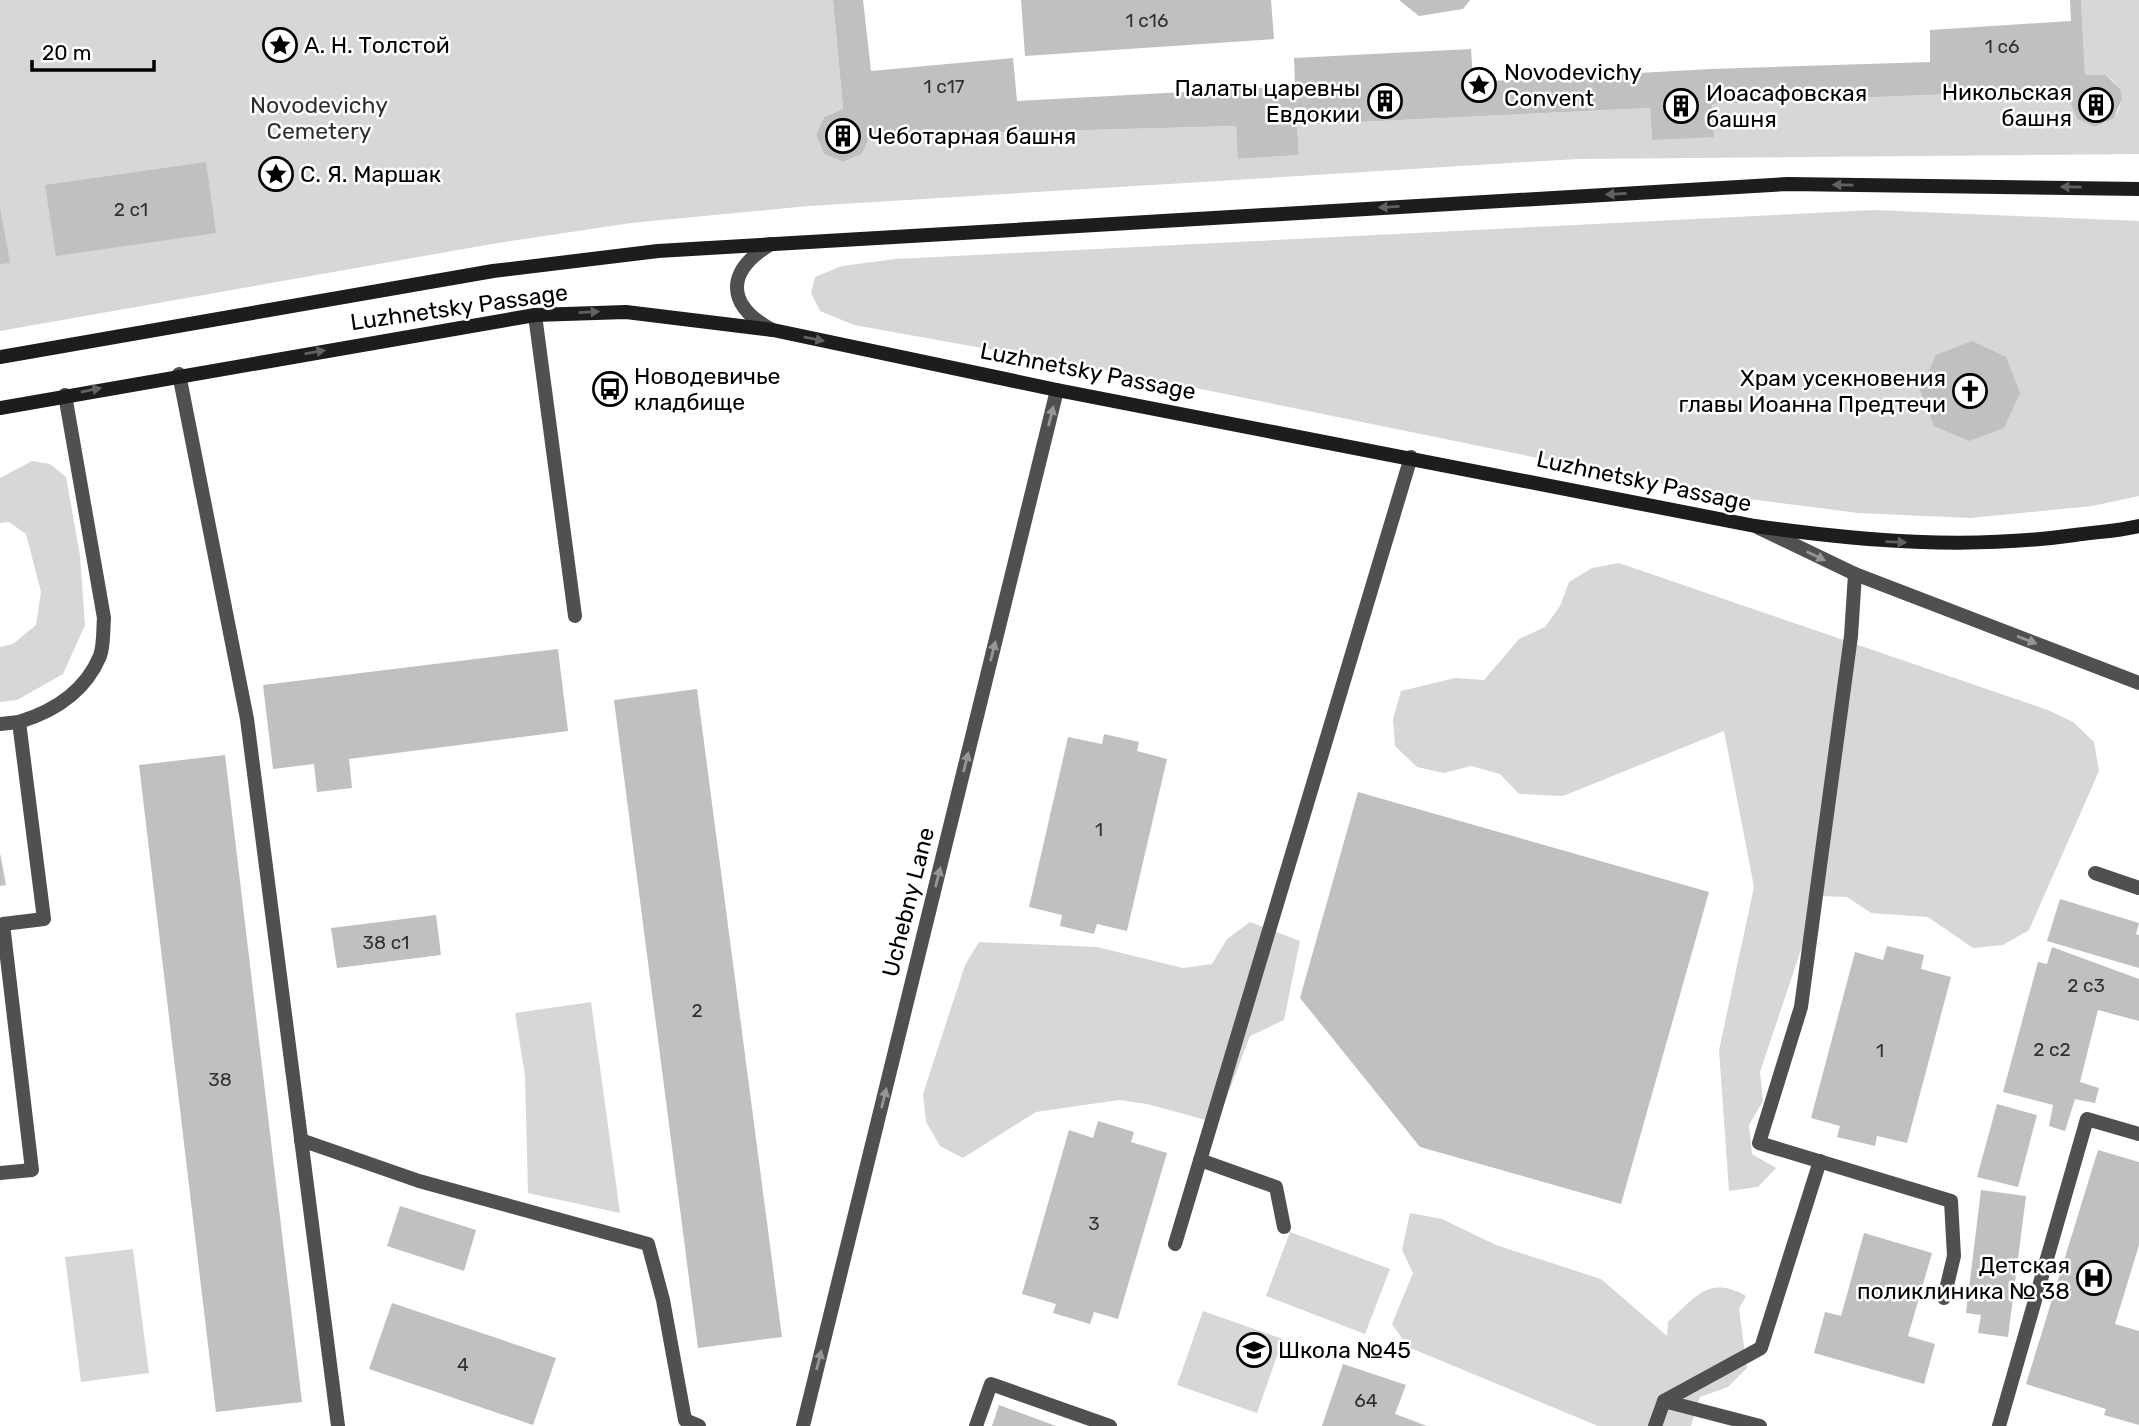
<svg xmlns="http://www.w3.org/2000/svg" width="2139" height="1426" font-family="Rubik,sans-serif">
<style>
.green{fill:#d7d7d7}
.building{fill:#c0c0c0}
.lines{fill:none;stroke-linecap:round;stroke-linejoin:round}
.service{stroke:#505050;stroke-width:14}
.minor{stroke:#505050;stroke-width:14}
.secondary{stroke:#1d1d1d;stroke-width:14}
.oneway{fill:#616161}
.oneway2{fill:#969696}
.labels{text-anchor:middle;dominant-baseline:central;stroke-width:5;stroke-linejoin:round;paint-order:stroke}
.number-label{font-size:19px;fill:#303030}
.poi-label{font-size:23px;fill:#000;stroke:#fff;text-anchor:start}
.park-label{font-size:23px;fill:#2e2e2e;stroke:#fff}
.street-label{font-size:23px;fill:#000;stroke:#fff}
</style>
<rect width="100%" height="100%" fill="#fff"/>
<g class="green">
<path d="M0 0H833L843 109 824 117 816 135 824 154 843 162 862 154 870 136 1236 126 1239 159 1299 155 1297 125 1650 108 1652 139 1714 136 1712 104 2071 89 2069 100 2077 119 2095 127 2114 118C2126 101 2122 87 2106 75H2085L2081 0H2139V154L1577 159 808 206 631 223 492 244 0 331Z"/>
<polygon points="1874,210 2139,221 2139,496 2092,506 1970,518 1858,513 1719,495 1137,376 854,325 820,311 811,293 815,277 842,266 895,259"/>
<polygon points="32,461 50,464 66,477 80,556 85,625 63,674 17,700 0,702 0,647 13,644 36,625 41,592 26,534 9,522 0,523 0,478"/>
<polygon points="1619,563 2048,710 2073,722 2094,742 2099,771 2029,930 2003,945 1973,948 1928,917 1871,913 1847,897 1819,896 1760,1072 1763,1101 1749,1125 1752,1154 1776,1168 1758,1187 1729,1191 1719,1050 1754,887 1724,731 1563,796 1519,794 1500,774 1471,766 1444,773 1417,767 1395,746 1393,719 1401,691 1455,678 1484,680 1519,639 1545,627 1560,606 1569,582 1592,568"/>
<polygon points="1250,922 1300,941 1284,1020 1250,1036 1217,1123 1147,1104 1119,1100 1036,1112 963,1158 940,1146 926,1122 923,1094 965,965 979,942 1097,947 1183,968 1212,964 1227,939"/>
<polygon points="591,1002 620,1213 528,1193 525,1076 515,1013"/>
<path d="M1410 1213 1442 1219 1496 1245 1601 1279 1667 1336 1668 1322C1696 1297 1708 1275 1746 1296L1739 1309 1747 1368 1728 1387 1700 1397 1691 1426H1598L1408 1347 1392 1324 1413 1273 1402 1250Z"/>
<polygon points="1290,1232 1390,1269 1365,1334 1266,1296"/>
<polygon points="133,1249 149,1373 81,1382 65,1257"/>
<polygon points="1203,1311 1283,1339 1257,1413 1177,1385"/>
</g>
<g class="building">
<polygon points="833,0 863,0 871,71 1013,58 1017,101 1295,86 1294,58 1471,49 1473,82 1711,69 1930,62 1930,30 2071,21 2070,0 2081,0 2085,75 2106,75 2120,89 2122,99 2114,118 2095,127 2077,119 2069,100 2071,89 1712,104 1714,137 1652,140 1650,108 1297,125 1299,155 1238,159 1236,126 870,136 862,154 843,162 824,154 816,135 824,117 843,109"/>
<polygon points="1021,0 1271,0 1274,39 1025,56"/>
<polygon points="1399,0 1470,0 1463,9 1419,16"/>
<polygon points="206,162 216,233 56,256 45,185"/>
<polygon points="0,207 10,263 0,264"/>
<polygon points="1972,341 2006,357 2020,393 2004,428 1969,441 1934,426 1920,390 1936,355"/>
<polygon points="558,649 568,731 349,759 352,788 317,792 314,764 273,769 263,685"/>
<polygon points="697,689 782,1337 698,1348 614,700"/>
<polygon points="1104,734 1139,742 1137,751 1167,759 1127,931 1097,924 1094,934 1060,926 1062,915 1029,907 1068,737 1102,744"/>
<polygon points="225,755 302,1402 216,1412 139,765"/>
<polygon points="1358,792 1709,892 1621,1204 1420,1147 1300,998"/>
<polygon points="0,853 6,885 0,886"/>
<polygon points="2060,899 2139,923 2136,934 2139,935 2139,968 2047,941"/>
<polygon points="436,915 441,955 337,968 331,928"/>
<polygon points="1887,946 1924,955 1921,969 1951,977 1907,1143 1877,1136 1875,1146 1837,1137 1840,1126 1811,1118 1855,952 1883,960"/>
<polygon points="2052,947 2139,979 2139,1021 2098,1010 2080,1082 2099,1088 2095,1103 2075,1099 2065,1131 2049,1126 2053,1105 2003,1092 2038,962 2047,964"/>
<polygon points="1997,1104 2037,1115 2018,1187 1977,1177"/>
<polygon points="1098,1121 1134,1132 1131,1142 1167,1153 1118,1319 1094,1312 1090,1324 1053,1313 1056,1304 1022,1294 1069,1130 1093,1138"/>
<polygon points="2098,1150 2139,1162 2139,1245 2115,1324 2139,1331 2139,1425 2104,1415 2106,1409 2026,1384"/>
<polygon points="1981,1190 2026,1196 2008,1337 1978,1333 1981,1315 1966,1313"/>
<polygon points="400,1206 476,1230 464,1271 387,1246"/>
<polygon points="1864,1233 1932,1253 1908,1336 1935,1344 1924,1384 1814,1353 1825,1312 1841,1316"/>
<polygon points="392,1303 556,1358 533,1425 369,1369"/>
<polygon points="1343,1364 1406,1385 1395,1414 1427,1426 1322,1426"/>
<polygon points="999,1405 1056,1426 992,1426"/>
</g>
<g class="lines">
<g class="service">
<polyline points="535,315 575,616"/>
<polyline points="179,374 247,719 338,1426"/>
<polyline points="1855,574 1851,636 1801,1007 1759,1143 1951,1201 1954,1256 1944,1298"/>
<path d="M19 722C55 711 85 692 100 656 104 645 103 629 104 618L65 395"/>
<polyline points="0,724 19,722 44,919 3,924 32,1170 0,1173"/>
<polyline points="2095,873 2139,888"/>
<polyline points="301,1140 419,1181 648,1244 663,1300 685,1420 699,1426"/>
<polyline points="1200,1160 1276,1187 1284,1227"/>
<polyline points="1175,1244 1411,457"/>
<polyline points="1664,1401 1760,1426"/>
<polyline points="976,1426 991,1384 1110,1426"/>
<polyline points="1655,1426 1664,1401 1761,1348 1820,1161"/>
<polyline points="1999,1426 2087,1119 2139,1134"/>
</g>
<g class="minor">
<path d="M771 244C726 271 725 304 772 330"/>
<polyline points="1759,528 1855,574 2139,683"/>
<polyline points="803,1426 1057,390"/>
</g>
<g class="secondary">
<polyline points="0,357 493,271 658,251 1788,184 2139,189"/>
<path d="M0 408 535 315 626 312 773 330 1057 390 1755 526C1862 541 1968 550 2075 535 2096 532 2118 531 2139 526"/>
</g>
</g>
<defs><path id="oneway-solid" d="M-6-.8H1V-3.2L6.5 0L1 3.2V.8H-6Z" transform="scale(1.75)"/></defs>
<g class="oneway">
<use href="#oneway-solid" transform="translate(1843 185) rotate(-179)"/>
<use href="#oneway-solid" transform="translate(2071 187) rotate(-179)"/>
<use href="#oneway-solid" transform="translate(1616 194) rotate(177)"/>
<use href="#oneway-solid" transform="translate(1389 207) rotate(177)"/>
<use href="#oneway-solid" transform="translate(589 312) rotate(-3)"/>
<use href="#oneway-solid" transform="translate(814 339) rotate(12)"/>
<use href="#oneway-solid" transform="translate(315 352) rotate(-10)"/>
<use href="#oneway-solid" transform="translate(91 390) rotate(-11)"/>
<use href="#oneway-solid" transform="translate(1896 542) rotate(2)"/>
</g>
<g class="oneway2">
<use href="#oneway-solid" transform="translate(1051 416) rotate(-76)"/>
<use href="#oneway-solid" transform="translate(1816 556) rotate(26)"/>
<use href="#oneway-solid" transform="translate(2027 640) rotate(21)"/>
<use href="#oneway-solid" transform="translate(993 651) rotate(-76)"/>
<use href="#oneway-solid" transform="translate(966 762) rotate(-76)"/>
<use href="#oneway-solid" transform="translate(938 877) rotate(-76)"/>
<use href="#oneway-solid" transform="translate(884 1098) rotate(-76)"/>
<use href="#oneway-solid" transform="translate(819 1360) rotate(-76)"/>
</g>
<defs>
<g id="sight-ring" transform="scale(1.75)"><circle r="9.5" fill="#fff" stroke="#000" stroke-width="1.5"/><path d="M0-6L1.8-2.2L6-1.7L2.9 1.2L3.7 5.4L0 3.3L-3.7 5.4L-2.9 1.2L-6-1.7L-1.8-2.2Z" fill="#000"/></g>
<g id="building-ring" transform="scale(1.75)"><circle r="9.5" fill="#fff" stroke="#000" stroke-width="1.5"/><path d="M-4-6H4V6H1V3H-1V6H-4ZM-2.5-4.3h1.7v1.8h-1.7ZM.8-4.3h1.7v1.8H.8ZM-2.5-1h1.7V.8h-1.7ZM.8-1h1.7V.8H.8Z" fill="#000"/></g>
<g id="bus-ring" transform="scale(1.75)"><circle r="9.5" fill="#fff" stroke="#000" stroke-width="1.5"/><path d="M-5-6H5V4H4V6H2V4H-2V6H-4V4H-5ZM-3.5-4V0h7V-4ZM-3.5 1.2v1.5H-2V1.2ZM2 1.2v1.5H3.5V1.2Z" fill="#000"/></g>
<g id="church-ring" transform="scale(1.75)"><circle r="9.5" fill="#fff" stroke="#000" stroke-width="1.5"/><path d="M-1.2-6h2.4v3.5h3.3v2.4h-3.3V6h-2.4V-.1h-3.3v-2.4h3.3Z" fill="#000"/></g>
<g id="hospital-ring" transform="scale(1.75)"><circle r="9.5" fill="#fff" stroke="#000" stroke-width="1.5"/><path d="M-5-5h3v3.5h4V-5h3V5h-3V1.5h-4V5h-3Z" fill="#000"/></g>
<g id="school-ring" transform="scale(1.75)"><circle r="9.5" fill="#fff" stroke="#000" stroke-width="1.5"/><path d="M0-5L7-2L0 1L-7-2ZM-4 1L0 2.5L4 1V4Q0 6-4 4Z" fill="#000"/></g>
</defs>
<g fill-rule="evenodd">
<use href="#sight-ring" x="280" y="45"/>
<use href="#sight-ring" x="1479" y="85"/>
<use href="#building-ring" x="1385" y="101"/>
<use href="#building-ring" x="2096" y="105"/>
<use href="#building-ring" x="1681" y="106"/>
<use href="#building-ring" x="843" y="136"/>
<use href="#sight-ring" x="276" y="174"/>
<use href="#bus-ring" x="610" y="389"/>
<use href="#church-ring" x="1970" y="391"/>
<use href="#hospital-ring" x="2094" y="1278"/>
<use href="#school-ring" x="1254" y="1350"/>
</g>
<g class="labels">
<g class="number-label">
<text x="1147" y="20">1 с16</text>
<text x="2002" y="46">1 с6</text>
<text x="944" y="86">1 с17</text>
<text x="131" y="209">2 с1</text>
<text x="1099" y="829">1</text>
<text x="386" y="942">38 с1</text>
<text x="2086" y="985">2 с3</text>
<text x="697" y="1010">2</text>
<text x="2052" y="1049">2 с2</text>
<text x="1880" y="1050">1</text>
<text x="220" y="1079">38</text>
<text x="1094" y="1223">3</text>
<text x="463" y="1364">4</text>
<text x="1366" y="1400">64</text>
</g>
<g class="poi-label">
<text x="304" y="45">А. Н. Толстой</text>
<text x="1504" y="72">Novodevichy<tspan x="1504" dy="26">Convent</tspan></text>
<text x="1360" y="88" text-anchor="end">Палаты царевны<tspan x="1360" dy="26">Евдокии</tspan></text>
<text x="2072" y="92" text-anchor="end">Никольская<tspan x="2072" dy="26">башня</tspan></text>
<text x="1706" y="93">Иоасафовская<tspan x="1706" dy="26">башня</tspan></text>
<text x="868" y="136">Чеботарная башня</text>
<text x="300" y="174">С. Я. Маршак</text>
<text x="634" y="376">Новодевичье<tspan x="634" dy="26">кладбище</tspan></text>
<text x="1946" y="378" text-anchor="end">Храм усекновения<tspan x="1946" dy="26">главы Иоанна Предтечи</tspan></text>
<text x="2070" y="1265" text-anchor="end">Детская<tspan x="2070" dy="26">поликлиника № 38</tspan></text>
<text x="1278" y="1350">Школа №45</text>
</g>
<g class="park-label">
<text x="319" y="105">Novodevichy<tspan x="319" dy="26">Cemetery</tspan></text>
</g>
<g class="street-label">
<text transform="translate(459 307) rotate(-8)">Luzhnetsky Passage</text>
<text transform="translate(1088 371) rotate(11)">Luzhnetsky Passage</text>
<text transform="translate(1644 481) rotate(12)">Luzhnetsky Passage</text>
<text transform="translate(908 902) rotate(-76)">Uchebny Lane</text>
</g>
</g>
<path d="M32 60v10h122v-10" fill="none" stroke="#000000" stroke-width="3.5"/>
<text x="42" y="60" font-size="21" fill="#000000" stroke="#ffffff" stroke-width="5" paint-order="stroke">20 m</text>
</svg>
